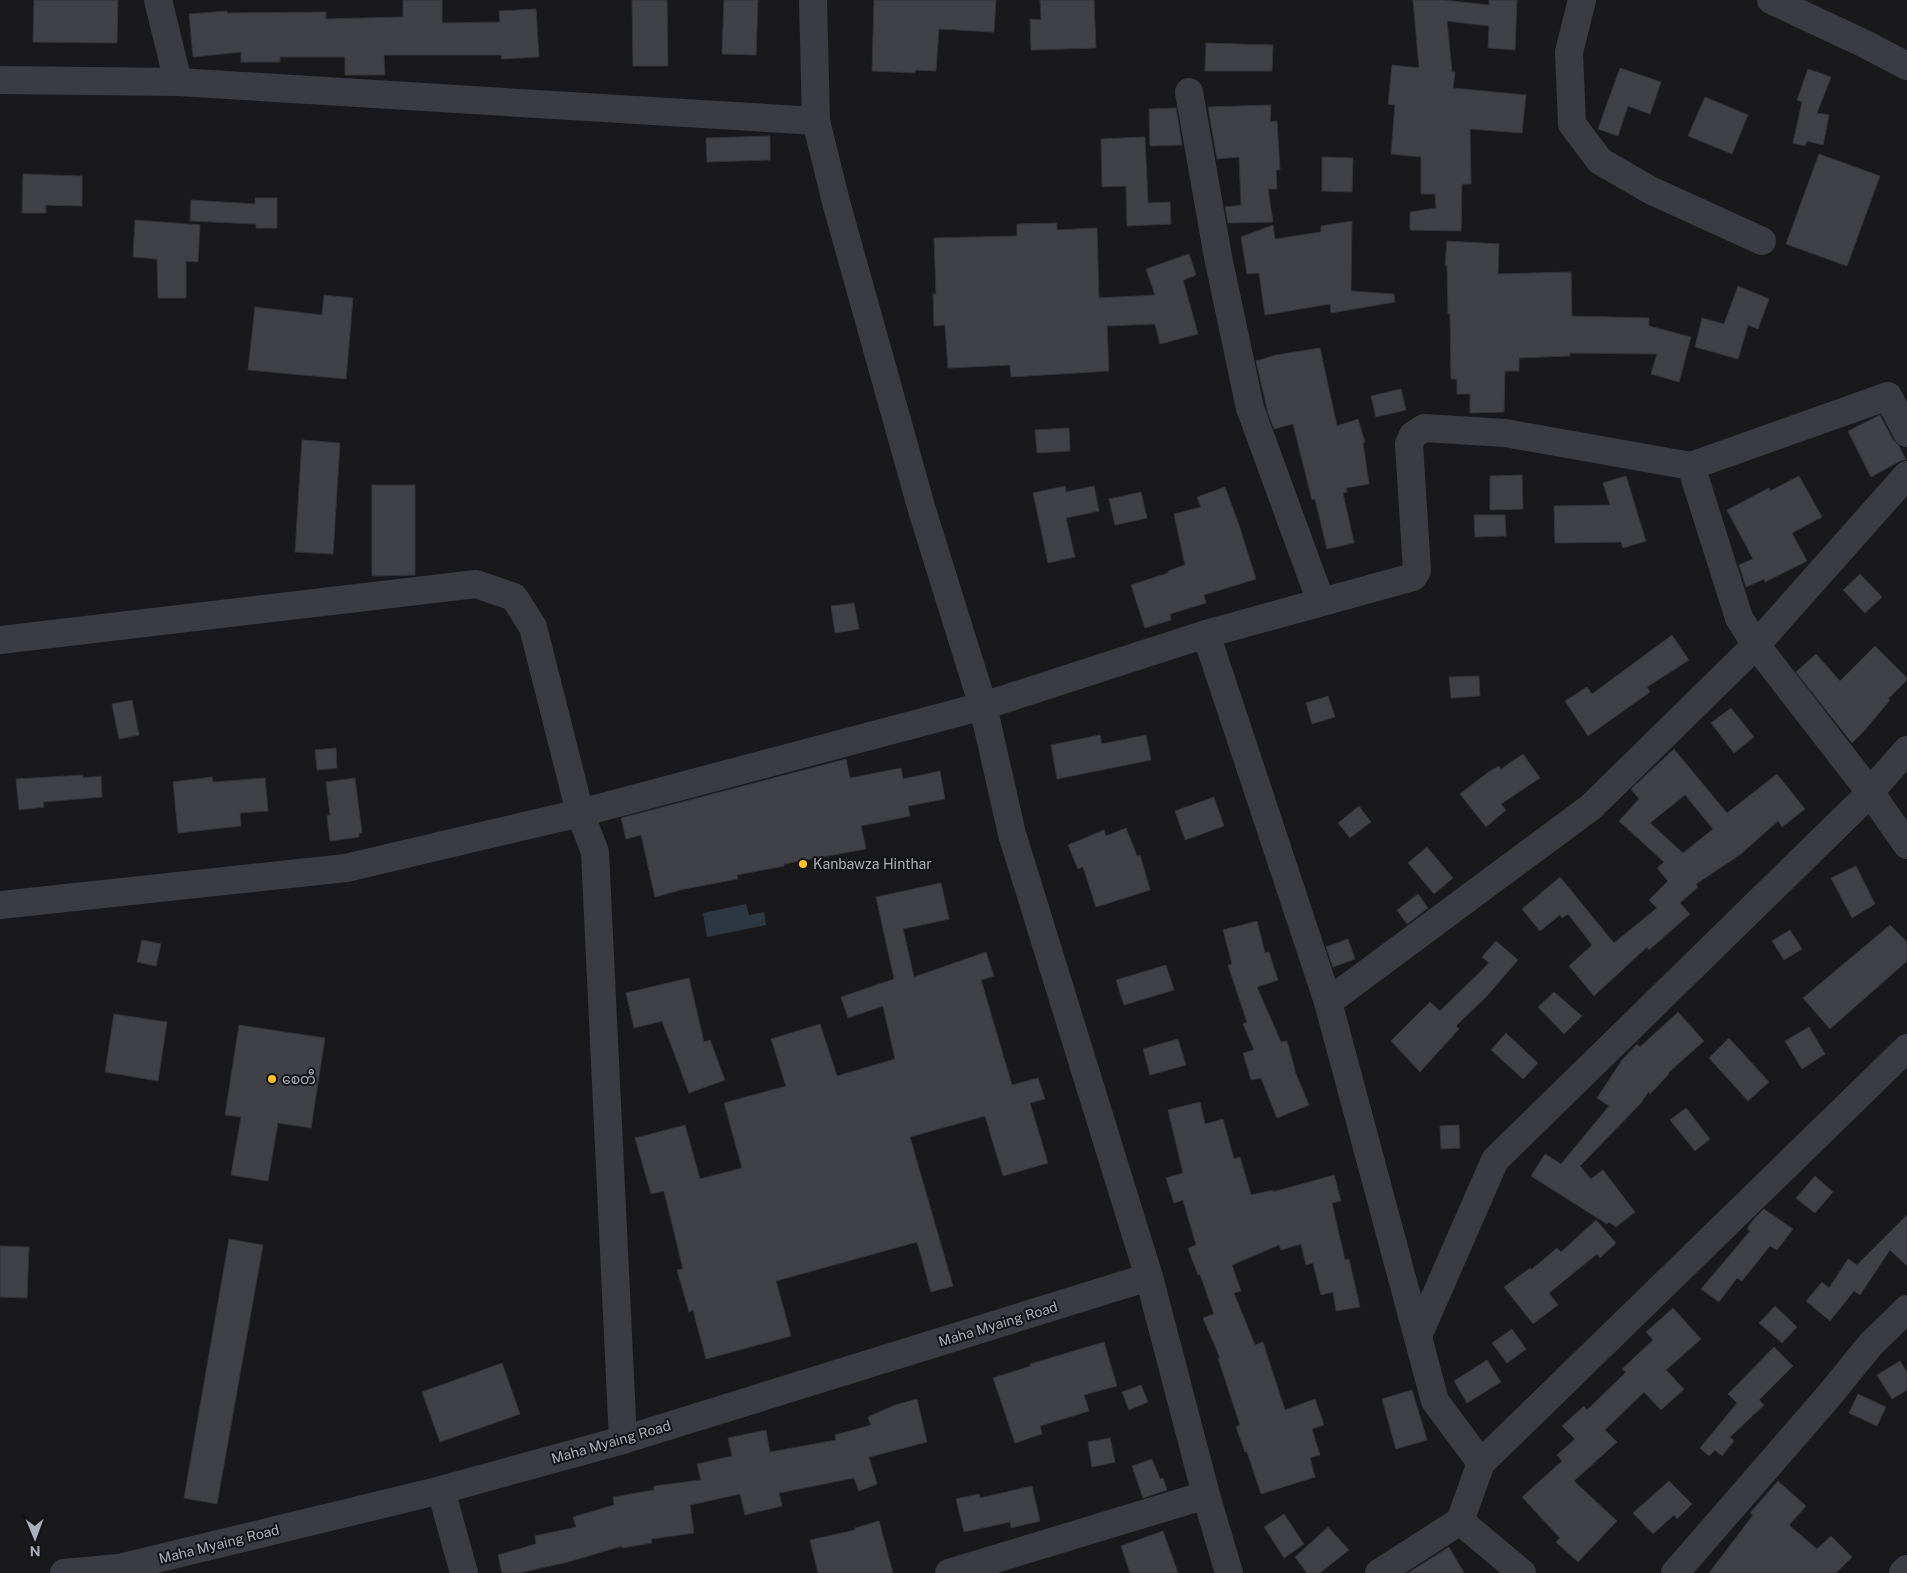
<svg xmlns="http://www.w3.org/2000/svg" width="1907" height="1573" font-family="'Public Sans','Noto Sans Myanmar',sans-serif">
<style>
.water{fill:#2d3741}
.building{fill:#404146;stroke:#333338;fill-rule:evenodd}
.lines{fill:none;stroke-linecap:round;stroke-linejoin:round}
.minor{stroke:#3b3c43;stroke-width:28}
.poi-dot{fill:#ffc32d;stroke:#141417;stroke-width:2}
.labels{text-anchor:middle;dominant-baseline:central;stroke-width:4;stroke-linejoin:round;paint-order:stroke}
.poi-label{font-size:14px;fill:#aaafbc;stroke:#141417;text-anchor:start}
.street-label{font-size:14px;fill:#aaafbc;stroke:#141417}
</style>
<rect width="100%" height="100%" fill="#19191c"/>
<polygon class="water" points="746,904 749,915 764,912 766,925 707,937 703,913"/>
<g class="building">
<polygon points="34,0 118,0 117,43 33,42"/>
<polygon points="403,0 442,0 442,23 500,22 499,11 536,9 539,57 502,59 501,55 384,55 385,75 345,75 345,57 280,57 280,62 241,62 241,52 193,57 189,14 227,11 227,13 326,12 326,19 403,17"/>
<polygon points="632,0 667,0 668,66 633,66"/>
<polygon points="724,0 758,0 756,55 722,54"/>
<polygon points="874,0 996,0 994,32 939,29 936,71 915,70 915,73 872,71"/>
<polygon points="1040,0 1094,0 1096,48 1031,50 1030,19 1041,20"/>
<polygon points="1413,0 1443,0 1489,5 1489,0 1517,0 1515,50 1488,48 1489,26 1447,21 1452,72 1455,72 1453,88 1526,95 1522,133 1470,129 1471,184 1462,184 1461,231 1410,230 1410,212 1436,208 1435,194 1421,194 1421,157 1391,154 1395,105 1388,104 1392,65 1419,68"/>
<polygon points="1206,43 1273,45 1272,71 1205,71"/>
<polygon points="1620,68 1661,82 1650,114 1628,106 1618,136 1598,129"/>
<polygon points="1808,69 1831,77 1817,113 1829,115 1823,145 1807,141 1805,146 1793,143 1802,102 1797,100"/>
<polygon points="1705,97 1748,115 1732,154 1688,136"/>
<polygon points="1271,105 1270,122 1277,121 1280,170 1276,170 1277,189 1268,189 1273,222 1228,223 1225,207 1241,205 1239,157 1217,159 1208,107"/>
<polygon points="1176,108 1182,145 1150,146 1149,109"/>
<polygon points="770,136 770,160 707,162 706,138"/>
<polygon points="1145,137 1148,203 1170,202 1171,224 1127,226 1126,186 1102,187 1101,139"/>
<polygon points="1819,154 1880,176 1847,266 1786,244"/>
<polygon points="1322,157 1353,158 1352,192 1322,191"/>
<polygon points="23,174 82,176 82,206 46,205 46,213 22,213"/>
<polygon points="255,198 277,198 277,228 256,228 256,224 190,221 191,200 255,204"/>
<polygon points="135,220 200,225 198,262 186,261 186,298 158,298 157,259 133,257"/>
<polygon points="1352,221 1351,291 1394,294 1395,302 1331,313 1330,304 1265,315 1259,273 1247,274 1241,237 1273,225 1275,239 1321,232 1321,226"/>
<polygon points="1057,223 1057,230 1097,228 1099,298 1155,295 1146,269 1189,254 1196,275 1183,280 1198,334 1160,344 1155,324 1107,326 1109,371 1011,377 1010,365 948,368 945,325 934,326 933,294 936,294 934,238 1017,236 1017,224"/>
<polygon points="1447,241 1499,244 1498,274 1571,272 1572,316 1649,318 1649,326 1691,337 1679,382 1651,374 1657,354 1570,353 1570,356 1519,358 1519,371 1505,371 1504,412 1470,413 1470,394 1457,394 1457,379 1451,379 1450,314 1448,314 1447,266 1445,266"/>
<polygon points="1738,286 1769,299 1758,329 1748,325 1738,359 1695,347 1702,318 1724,324"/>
<polygon points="324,295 353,298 346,379 248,370 255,307 322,315"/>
<polygon points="1320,348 1337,426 1358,419 1365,442 1363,443 1369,484 1346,488 1347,492 1343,493 1354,543 1327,549 1315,499 1312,500 1293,424 1274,429 1268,413 1256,361 1276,355"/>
<polygon points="1401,389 1406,410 1376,417 1371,396"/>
<polygon points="1880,415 1893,440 1899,446 1906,460 1902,460 1871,477 1848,431"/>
<polygon points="1069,428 1070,451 1037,453 1035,430"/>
<polygon points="302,440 340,443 333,554 295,552"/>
<polygon points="1522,475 1523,509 1490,510 1490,476"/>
<polygon points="1626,476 1646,541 1623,548 1621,542 1555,543 1554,506 1610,505 1603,483"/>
<polygon points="1799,476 1822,517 1792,533 1807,561 1765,582 1764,579 1746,587 1739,565 1753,559 1727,510 1769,488 1770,491"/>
<polygon points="372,485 415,485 415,575 372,576"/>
<polygon points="1065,486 1066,492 1094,486 1099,511 1066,518 1075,557 1048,563 1033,493"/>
<polygon points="1225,487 1238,522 1256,579 1204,595 1206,603 1170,614 1171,620 1145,628 1131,585 1168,573 1168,571 1185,565 1174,514 1201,507 1197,497"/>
<polygon points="1141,492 1147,518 1115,525 1109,499"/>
<polygon points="1474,515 1505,515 1506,536 1475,537"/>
<polygon points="1860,574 1882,597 1865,613 1843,590"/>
<polygon points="854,603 859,629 835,633 831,606"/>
<polygon points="1672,635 1689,660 1647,687 1650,692 1588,736 1565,701 1587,687 1592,694"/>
<polygon points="1875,646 1907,678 1907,680 1888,699 1890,700 1865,730 1852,743 1796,672 1816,654 1840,681"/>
<polygon points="1479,676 1480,696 1451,698 1449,677"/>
<polygon points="1328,696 1335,717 1312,724 1306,703"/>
<polygon points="132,700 139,735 119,739 112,704"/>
<polygon points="1731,708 1754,737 1734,753 1711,723"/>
<polygon points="1100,735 1102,744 1146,735 1151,760 1057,779 1051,745"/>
<polygon points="336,748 337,768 317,770 315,750"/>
<path d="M1674 749 1727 813 1777 774 1805 809 1782 827 1778 821 1741 854 1696 884 1698 887 1680 903 1690 914 1649 950 1647 947 1594 996 1569 966 1592 945 1568 914 1562 918 1560 915 1540 931 1522 909 1560 877 1614 943 1657 908 1649 900 1668 881 1657 868 1664 862 1619 821 1639 799 1631 789ZM1685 795 1713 829 1683 853 1650 823Z"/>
<polygon points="1523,754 1540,778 1501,804 1506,810 1486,827 1460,794 1487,773 1499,766 1501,769"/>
<polygon points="846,759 850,778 901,768 903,779 940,771 945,799 908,806 910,816 861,826 866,849 784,864 784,866 737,875 738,879 684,889 655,897 641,835 626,839 621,818"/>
<polygon points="83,775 83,778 101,776 102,797 43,802 44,807 19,810 16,779"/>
<polygon points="212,777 213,782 265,778 268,811 240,813 241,826 178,833 173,782"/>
<polygon points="355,778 362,833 359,833 359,837 330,841 327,816 330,815 326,782"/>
<polygon points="1214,797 1224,826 1185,840 1175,811"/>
<polygon points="1359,806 1371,822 1350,838 1338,823"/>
<polygon points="1126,828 1137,856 1140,855 1150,890 1096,907 1083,867 1078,869 1068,845 1104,830 1106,836"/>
<polygon points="1427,847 1453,878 1434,894 1408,863"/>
<polygon points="1856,866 1875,904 1852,918 1831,878"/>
<polygon points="941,883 949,919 903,929 914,977 986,952 994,976 981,980 1012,1085 1038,1078 1045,1099 1030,1103 1048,1163 1003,1176 985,1116 910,1137 953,1286 931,1292 917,1242 776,1281 791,1336 706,1359 693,1310 689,1312 677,1270 683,1269 664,1191 651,1194 635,1138 685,1125 700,1179 742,1168 724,1103 786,1086 771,1039 820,1024 837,1076 895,1059 883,1006 848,1018 841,997 894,979 876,897"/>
<polygon points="1418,894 1428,908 1407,924 1397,910"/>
<polygon points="1257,921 1265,953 1269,952 1278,980 1257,987 1281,1042 1287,1041 1296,1074 1309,1105 1277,1118 1261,1078 1251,1080 1243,1053 1254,1050 1243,1024 1247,1022 1228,965 1232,964 1223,930"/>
<polygon points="1890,925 1907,942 1907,961 1830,1029 1803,998"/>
<polygon points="1790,930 1802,949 1784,960 1772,941"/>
<polygon points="1348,939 1355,959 1333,967 1326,947"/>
<polygon points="142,940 161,944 156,966 137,962"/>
<polygon points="1496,941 1518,960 1487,996 1456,1026 1459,1029 1420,1072 1391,1041 1430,1002 1440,1011 1489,963 1482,957"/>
<polygon points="1166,965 1174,990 1124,1005 1116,980"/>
<polygon points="689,978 704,1042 710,1040 725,1080 689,1093 662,1021 634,1028 626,993"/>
<polygon points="1554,992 1582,1016 1564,1034 1538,1007"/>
<polygon points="1678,1012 1704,1041 1668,1073 1669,1074 1650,1094 1649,1091 1641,1103 1580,1166 1591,1179 1603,1170 1635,1212 1616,1227 1609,1222 1607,1224 1531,1176 1545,1154 1561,1164 1609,1106 1597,1098 1622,1060 1637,1044 1640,1047"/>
<polygon points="114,1014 167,1022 158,1081 105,1072"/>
<polygon points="239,1025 325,1038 311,1128 278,1123 268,1181 231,1175 241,1117 225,1115"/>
<polygon points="1809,1027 1825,1054 1802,1069 1785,1041"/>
<polygon points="1506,1033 1538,1063 1523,1079 1491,1050"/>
<polygon points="1729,1038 1769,1082 1748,1101 1709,1058"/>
<polygon points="1178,1039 1186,1065 1150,1075 1143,1049"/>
<polygon points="1200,1102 1205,1124 1223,1119 1234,1159 1240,1157 1251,1195 1273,1190 1273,1192 1334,1175 1341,1201 1332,1203 1345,1260 1349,1259 1360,1307 1336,1311 1333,1292 1321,1295 1313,1263 1306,1265 1301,1244 1281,1250 1279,1245 1232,1265 1241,1291 1234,1293 1255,1345 1263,1342 1285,1410 1315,1399 1324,1425 1312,1429 1320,1455 1310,1458 1315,1477 1261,1494 1247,1452 1245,1452 1236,1427 1240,1425 1218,1358 1220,1358 1203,1318 1214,1314 1200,1274 1198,1275 1188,1248 1196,1245 1183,1200 1174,1203 1166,1178 1183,1173 1168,1110"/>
<polygon points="1686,1108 1710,1139 1695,1151 1670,1120"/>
<polygon points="1459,1125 1460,1148 1441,1149 1440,1126"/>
<polygon points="1815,1176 1833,1192 1815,1213 1796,1198"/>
<polygon points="1764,1209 1793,1229 1777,1250 1770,1246 1742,1281 1737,1278 1719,1302 1701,1289 1750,1231 1747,1229 1753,1220"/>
<polygon points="1907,1215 1907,1266 1890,1250 1860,1295 1854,1291 1830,1321 1806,1301 1822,1282 1829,1288 1848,1259 1857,1265"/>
<polygon points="1596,1220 1616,1243 1600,1258 1597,1254 1549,1293 1558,1305 1533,1324 1504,1287 1530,1268 1531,1270 1557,1248 1561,1252"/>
<polygon points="229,1239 263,1245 217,1504 184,1498"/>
<polygon points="0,1246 29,1247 27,1298 0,1297"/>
<polygon points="1775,1306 1797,1327 1782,1343 1759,1323"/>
<polygon points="1673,1308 1701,1339 1666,1370 1684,1389 1661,1410 1644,1392 1605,1430 1617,1442 1574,1481 1617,1521 1578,1562 1556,1542 1560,1538 1522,1497 1562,1461 1557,1455 1575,1439 1562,1426 1584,1406 1587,1410 1626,1372 1622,1369 1653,1340 1646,1332"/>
<polygon points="1512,1329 1526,1349 1507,1363 1492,1343"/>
<polygon points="1104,1342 1117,1386 1084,1395 1089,1411 1040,1426 1042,1434 1015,1443 993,1378 1031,1366 1030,1364"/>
<polygon points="1774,1347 1793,1366 1759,1400 1764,1405 1730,1437 1734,1441 1722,1456 1715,1450 1709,1456 1700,1448 1737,1403 1728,1394"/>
<polygon points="1487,1360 1501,1382 1467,1403 1454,1381"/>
<polygon points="1900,1361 1907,1372 1907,1390 1892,1399 1877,1375"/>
<polygon points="502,1363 520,1414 440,1442 422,1392"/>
<polygon points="1141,1385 1148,1402 1129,1410 1122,1392"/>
<polygon points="1412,1390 1427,1440 1396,1449 1382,1399"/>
<polygon points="1858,1394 1886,1407 1877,1426 1849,1413"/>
<polygon points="917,1399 927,1442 869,1457 877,1484 859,1491 854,1478 779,1493 782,1506 745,1515 740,1494 690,1505 694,1533 651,1539 652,1543 622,1548 622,1546 568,1562 519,1573 502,1573 498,1555 536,1544 535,1536 576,1527 573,1517 614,1505 613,1497 654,1490 654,1486 701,1480 697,1464 732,1456 728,1438 766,1430 770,1452 836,1440 835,1435 871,1425 868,1417 895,1405"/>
<polygon points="1110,1438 1115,1462 1092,1467 1088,1442"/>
<polygon points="1152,1459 1160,1479 1163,1478 1167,1490 1143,1498 1132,1466"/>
<polygon points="1669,1481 1692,1504 1677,1519 1674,1515 1653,1534 1633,1513"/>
<polygon points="1778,1481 1806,1506 1789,1525 1817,1549 1831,1536 1852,1557 1836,1573 1709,1573 1753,1515 1750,1513"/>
<polygon points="1032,1486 1040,1521 1011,1528 1010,1522 964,1532 956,1499 979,1494 980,1498"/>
<polygon points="1284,1514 1304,1544 1284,1558 1264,1527"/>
<polygon points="879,1521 893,1573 818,1573 810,1540 855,1530 855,1528"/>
<polygon points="1328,1527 1349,1550 1320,1573 1307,1573 1295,1557"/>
<polygon points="1163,1531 1178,1573 1130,1573 1121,1546"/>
<polygon points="1449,1547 1464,1573 1408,1573"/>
</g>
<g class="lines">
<g class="minor">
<polyline points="158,0 178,82"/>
<polyline points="813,0 816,121 836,202 922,510 983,706 1012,834 1149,1277 1206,1495 1229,1573"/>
<polyline points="1582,0 1569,52 1572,124 1600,161 1650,190 1762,241"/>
<polyline points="1771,0 1865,44 1907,66"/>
<polyline points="0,80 178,82 816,121"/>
<polyline points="1189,92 1218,257 1250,408 1321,602"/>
<polyline points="1691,466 1739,618 1756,645 1870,792 1907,845"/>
<polyline points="1206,634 1328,1002 1435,1401 1481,1463"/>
<polyline points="0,640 476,584 514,597 533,627 580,813 595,852 623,1440"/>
<polyline points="0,905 346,868 580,813 983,706 1206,634 1413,577 1417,571 1409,444 1413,435 1424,428 1505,433 1691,466 1888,396 1907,433"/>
<polyline points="1328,1002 1591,807 1756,645 1907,475"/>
<polyline points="1418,1336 1495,1160 1863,800 1907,750"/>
<polyline points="441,1490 464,1573"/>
<polyline points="1460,1521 1522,1573"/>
<polyline points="64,1573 119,1568 441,1490 623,1440 1149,1277"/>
<polyline points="949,1573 1206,1495"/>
<polyline points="1379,1573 1460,1521 1481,1463 1907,1048"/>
<polyline points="1675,1573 1827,1398 1871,1344 1907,1309"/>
<polyline points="1903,1573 1907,1569"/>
</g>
</g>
<g class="poi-dot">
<circle cx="803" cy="864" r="5"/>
<circle cx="272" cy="1079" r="5"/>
</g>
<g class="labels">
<g class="poi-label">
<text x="813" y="864">Kanbawza Hinthar</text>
<text x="282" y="1079">စေတီ</text>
</g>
<g class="street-label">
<text transform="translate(998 1324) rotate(-17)">Maha Myaing Road</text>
<text transform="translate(611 1442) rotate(-16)">Maha Myaing Road</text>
<text transform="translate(219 1544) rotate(-14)">Maha Myaing Road</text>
</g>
</g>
<g transform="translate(35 1538) rotate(179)" stroke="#141417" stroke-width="4" paint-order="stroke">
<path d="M0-4L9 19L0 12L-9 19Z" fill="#aaafbc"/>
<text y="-8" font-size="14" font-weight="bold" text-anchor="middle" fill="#aaafbc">N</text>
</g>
</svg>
